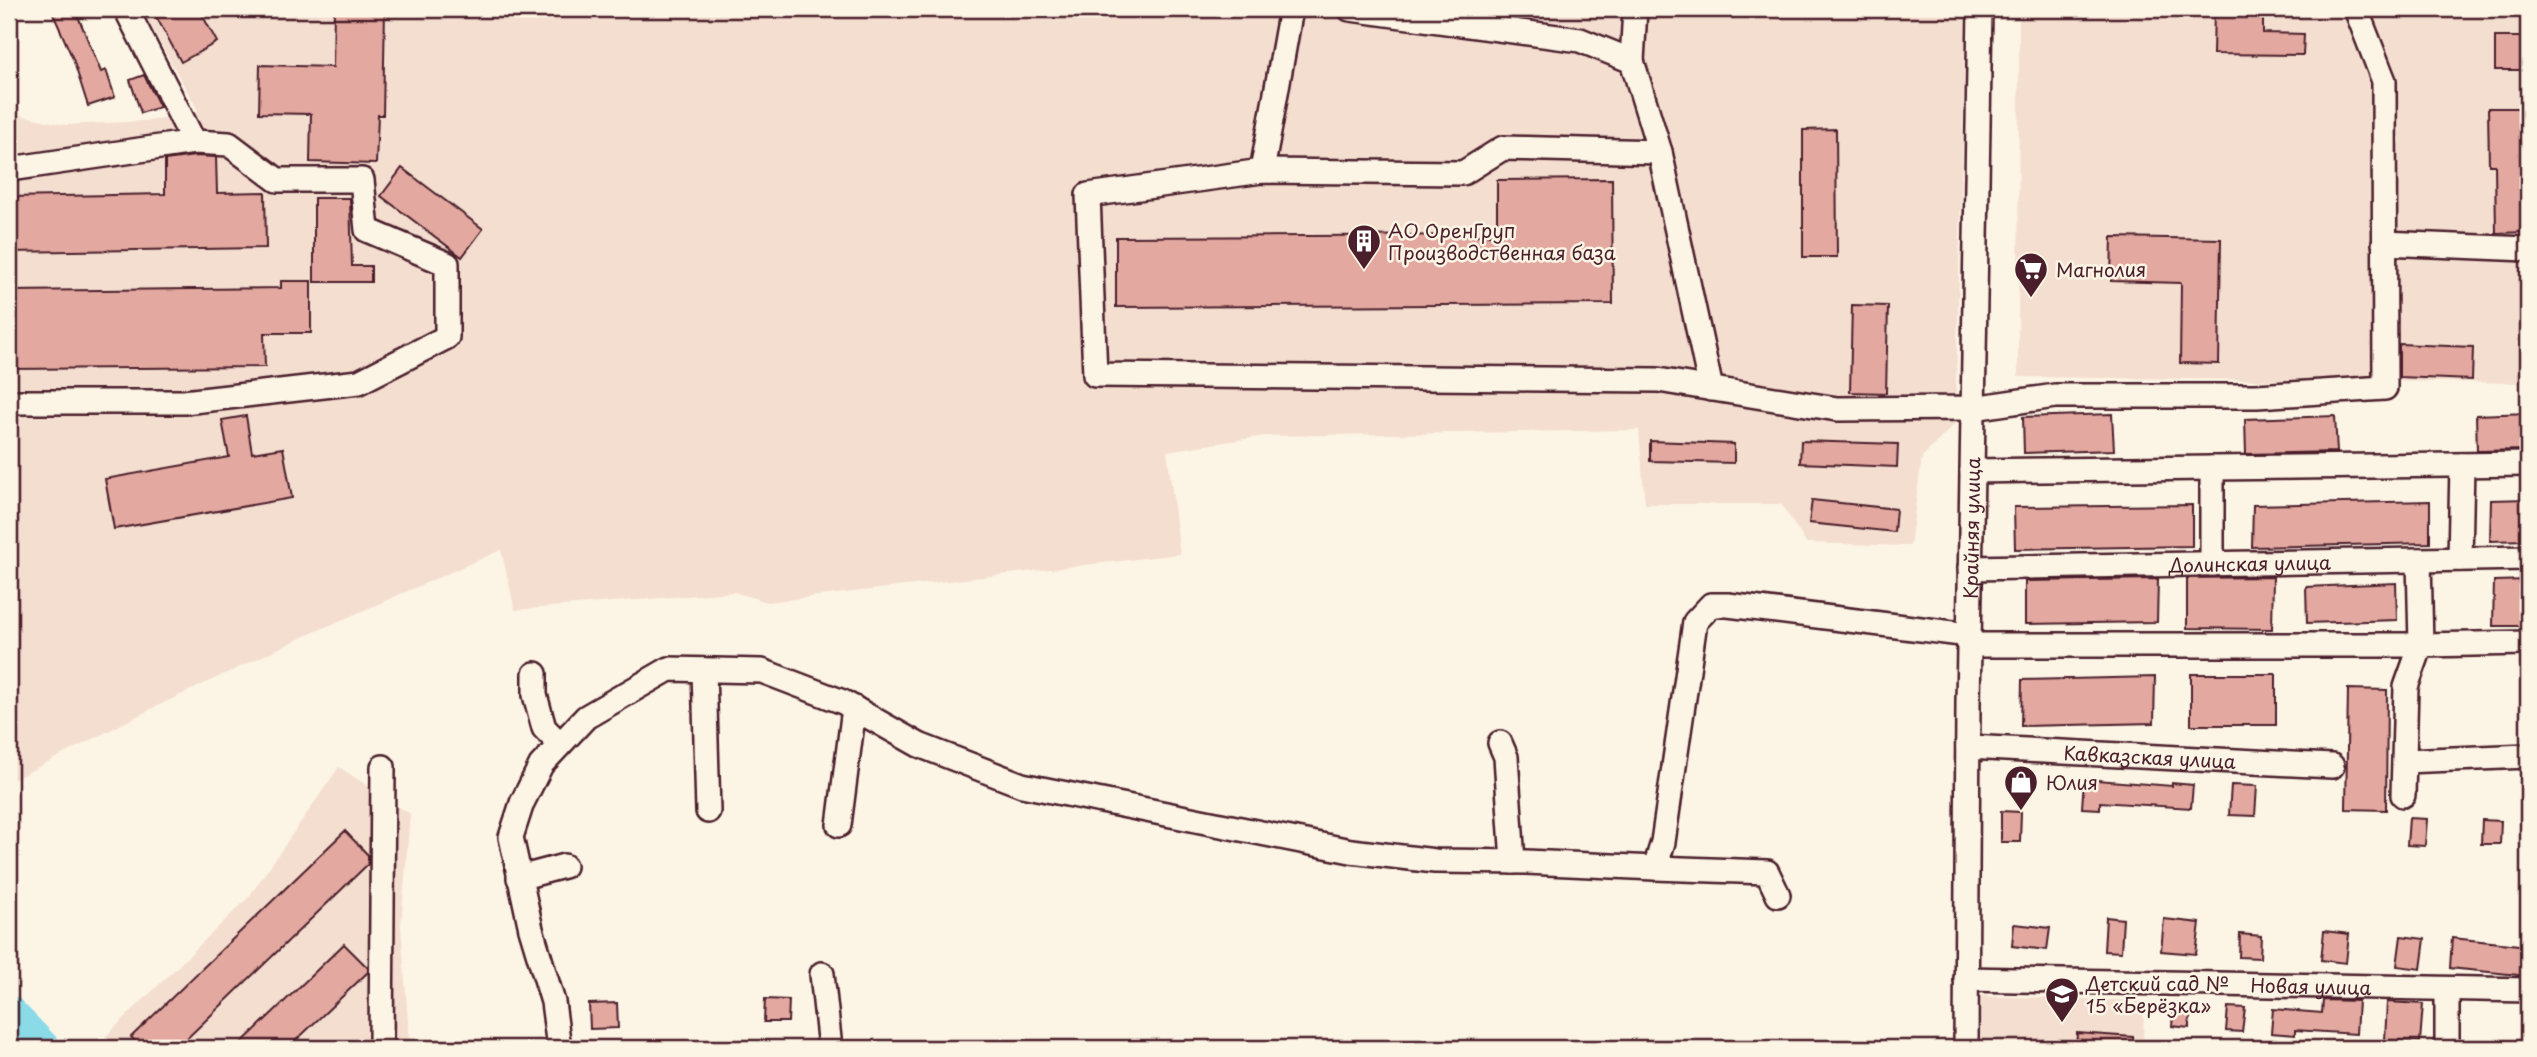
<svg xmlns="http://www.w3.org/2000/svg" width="2537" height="1057" font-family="'Playpen Sans',sans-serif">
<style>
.built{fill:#f4ded0}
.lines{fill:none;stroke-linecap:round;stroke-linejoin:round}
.river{stroke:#8bdae8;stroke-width:33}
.building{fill:#e3a9a0;stroke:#4a1f2b;stroke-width:2}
.minor-casing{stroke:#4a1f2b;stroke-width:28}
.minor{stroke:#fcf5e5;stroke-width:23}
.labels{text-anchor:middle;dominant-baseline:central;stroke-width:5;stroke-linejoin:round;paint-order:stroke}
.poi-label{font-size:19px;fill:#4a1f2b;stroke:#fcf5e5;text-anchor:start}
.street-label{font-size:19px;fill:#4a1f2b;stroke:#fcf5e5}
</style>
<rect width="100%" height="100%" fill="#fcf5e5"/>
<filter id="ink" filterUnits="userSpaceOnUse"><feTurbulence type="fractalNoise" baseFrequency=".0143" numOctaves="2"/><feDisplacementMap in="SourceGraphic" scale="14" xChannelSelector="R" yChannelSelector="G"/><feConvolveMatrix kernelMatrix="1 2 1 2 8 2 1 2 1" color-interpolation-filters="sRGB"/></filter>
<g filter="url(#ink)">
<g class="built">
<polygon points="141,9 1966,9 1955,424 1922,457 1910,546 1806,543 1781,504 1645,504 1639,430 1264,436 1167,451 1180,554 767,602 734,592 515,610 501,550 303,637 155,707 9,782 9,113 66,125 145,121 199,112"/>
<polygon points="2019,9 2528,9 2528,383 2018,377"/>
<polygon points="339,767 410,814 401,926 410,1048 113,1048 103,1039 248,898"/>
<polygon points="1981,996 2144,1001 2143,1048 1981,1048"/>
</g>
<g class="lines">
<polyline class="river" points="9,1012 44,1048"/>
</g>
<g class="building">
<polygon points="51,9 75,9 101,72 106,70 115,97 88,106 73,59"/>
<polygon points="152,9 199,9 217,42 181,62"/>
<polygon points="334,9 385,9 383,115 378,115 376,164 310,162 311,114 259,113 260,65 333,67"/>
<polygon points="2214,9 2263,9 2263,33 2304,34 2303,55 2213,54"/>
<rect x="2495" y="37" width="33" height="33"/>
<polygon points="144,75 160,107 141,113 130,80"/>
<polygon points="2488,108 2528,108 2528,232 2496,233 2495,165 2489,165"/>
<polygon points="1836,129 1837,257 1803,257 1803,130"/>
<polygon points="195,156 216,157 217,193 265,192 266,248 9,252 9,197 165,194 165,160"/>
<polygon points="402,168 483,229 462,257 381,196"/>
<polygon points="1612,179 1613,304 1116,307 1116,237 1497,235 1497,180"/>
<polygon points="314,198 350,198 352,266 371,266 371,282 314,282"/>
<polygon points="2112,237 2221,239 2219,364 2180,363 2181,283 2111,281"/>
<polygon points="281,281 311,281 311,333 264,333 265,367 9,369 9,291 281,288"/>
<polygon points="1852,305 1888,306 1886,393 1850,392"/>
<polygon points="2399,344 2473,347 2472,380 2399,377"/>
<polygon points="2528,413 2528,450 2477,451 2476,415"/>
<polygon points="2112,414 2114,450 2024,453 2023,417"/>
<polygon points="246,416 252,453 283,448 292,498 114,529 105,479 229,457 222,420"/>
<polygon points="2335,416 2337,452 2246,454 2245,419"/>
<polygon points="1650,441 1734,444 1734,463 1650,461"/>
<polygon points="1801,441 1898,444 1897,467 1800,463"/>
<polygon points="2528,499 2528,540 2490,541 2491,500"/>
<polygon points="1812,500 1896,509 1894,532 1809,523"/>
<polygon points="2430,501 2430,543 2252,547 2253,505"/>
<polygon points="2192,505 2192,546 2015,549 2014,507"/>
<polygon points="2273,577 2272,629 2187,628 2187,578"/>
<polygon points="2158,579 2157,622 2025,624 2025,581"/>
<polygon points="2528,580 2528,626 2493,626 2494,581"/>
<polygon points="2396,583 2397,620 2307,623 2306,587"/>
<rect x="2191" y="674" width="85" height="51"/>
<polygon points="2155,677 2154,723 2021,726 2022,680"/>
<polygon points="2348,689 2387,690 2386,810 2346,809"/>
<polygon points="2084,779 2172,786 2172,783 2193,785 2191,808 2100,802 2100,809 2082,808"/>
<polygon points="2231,785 2257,786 2255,816 2229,815"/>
<polygon points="2001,811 2021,812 2020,842 2001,842"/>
<polygon points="2409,818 2427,819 2425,846 2407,845"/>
<polygon points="2482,820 2501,821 2500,844 2481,844"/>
<polygon points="345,831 368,855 368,864 177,1048 142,1048 131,1037"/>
<polygon points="2106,917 2123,919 2121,952 2104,951"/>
<polygon points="2164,919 2200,923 2196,954 2161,951"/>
<polygon points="2014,924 2050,928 2047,950 2012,946"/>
<polygon points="2324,931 2349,934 2346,963 2321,960"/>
<polygon points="2240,934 2261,936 2260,958 2239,957"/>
<polygon points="2401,936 2425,939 2421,969 2397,966"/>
<polygon points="2452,938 2528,946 2528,976 2450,968"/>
<polygon points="344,944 368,968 368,972 288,1048 236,1048"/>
<polygon points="765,999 789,1000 788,1022 764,1022"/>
<polygon points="2323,1000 2358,1001 2356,1034 2295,1030 2295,1035 2271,1033 2273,1009 2322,1013"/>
<polygon points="2387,1002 2423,1004 2420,1042 2385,1040"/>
<polygon points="617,1003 618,1028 590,1029 589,1004"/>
<polygon points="2174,1004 2191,1006 2189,1028 2172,1026"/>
<polygon points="2228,1007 2245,1008 2242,1032 2226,1031"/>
<polygon points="2077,1033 2133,1037 2133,1048 2076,1048"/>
</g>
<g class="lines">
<g class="minor-casing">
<g id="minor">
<polyline points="1350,9 1580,40 1632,61 1660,152 1503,148 1463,173 1262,171 1088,195 1095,375 1658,380 1837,409 1973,408 2055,396 2257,396 2385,388 2384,81 2356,9"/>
<polyline points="1632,61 1635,9"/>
<polyline points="1660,152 1711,389"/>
<polyline points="17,168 194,142 126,9"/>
<polyline points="1262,171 1291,9"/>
<polyline points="2384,243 2528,249"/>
<polyline points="9,402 184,402 359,382 447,337 447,264 367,230 362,180 277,180 229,144 194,142"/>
<polyline points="1972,471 2528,464"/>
<polyline points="2460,559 2462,465"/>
<polyline points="2212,564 2212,468"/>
<path id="s1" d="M1970 568 2528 558"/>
<polyline points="1969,645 2421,645 2419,560"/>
<polyline points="704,670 708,811"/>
<polyline points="535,674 535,695 544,728 560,744"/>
<polyline points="1500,743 1506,757 1513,862"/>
<path id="s2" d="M1968 747 2332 766"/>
<polyline points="2404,761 2528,756"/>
<polyline points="2403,795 2406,687 2421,645 2528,643"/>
<polyline points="839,825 854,708"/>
<polyline points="1655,868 1767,872 1778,895"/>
<polyline points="519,878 564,866"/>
<polyline points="822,974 830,1048"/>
<path id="s3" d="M1966 979 2528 990"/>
<polyline points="381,1048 383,767"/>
<polyline points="559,1048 553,1002 531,929 511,837 522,803 541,765 586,717 669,669 762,671 843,702 919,745 1022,785 1211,823 1351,851 1435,861 1526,862 1655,868 1663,842 1695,622 1711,605 1728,605 1969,635"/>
<path id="s4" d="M1966 1048 1968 704 1980 9"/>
<polyline points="2447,1048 2447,989"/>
</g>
</g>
<use href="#minor" class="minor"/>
</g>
</g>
<defs>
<g id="building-pin" transform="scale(1.75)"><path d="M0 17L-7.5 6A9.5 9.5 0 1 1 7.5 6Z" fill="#4a1f2b" stroke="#fcf5e5"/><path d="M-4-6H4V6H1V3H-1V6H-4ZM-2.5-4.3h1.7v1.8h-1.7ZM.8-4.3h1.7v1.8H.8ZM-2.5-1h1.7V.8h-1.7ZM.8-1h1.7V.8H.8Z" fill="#fff"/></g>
<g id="supermarket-pin" transform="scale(1.75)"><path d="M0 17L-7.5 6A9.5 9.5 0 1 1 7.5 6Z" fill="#4a1f2b" stroke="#fcf5e5"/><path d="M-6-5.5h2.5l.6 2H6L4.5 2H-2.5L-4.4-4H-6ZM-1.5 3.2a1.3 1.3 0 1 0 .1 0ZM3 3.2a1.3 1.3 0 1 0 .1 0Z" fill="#fff"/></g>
<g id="shop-pin" transform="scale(1.75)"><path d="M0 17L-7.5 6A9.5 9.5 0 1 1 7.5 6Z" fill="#4a1f2b" stroke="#fcf5e5"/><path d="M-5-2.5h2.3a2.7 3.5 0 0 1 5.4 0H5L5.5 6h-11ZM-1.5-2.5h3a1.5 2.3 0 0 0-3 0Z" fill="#fff"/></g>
<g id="school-pin" transform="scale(1.75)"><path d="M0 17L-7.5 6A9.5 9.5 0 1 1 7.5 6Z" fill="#4a1f2b" stroke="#fcf5e5"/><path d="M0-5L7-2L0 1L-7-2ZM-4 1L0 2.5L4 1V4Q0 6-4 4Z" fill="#fff"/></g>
</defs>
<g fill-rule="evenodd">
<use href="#building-pin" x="1364" y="241"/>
<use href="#supermarket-pin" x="2031" y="269"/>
<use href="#shop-pin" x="2021" y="782"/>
<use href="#school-pin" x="2062" y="994"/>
</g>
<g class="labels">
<g class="poi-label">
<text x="1388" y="230">АО ОренГруп<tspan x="1388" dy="22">Производственная база</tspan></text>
<text x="2056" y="269">Магнолия</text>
<text x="2046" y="782">Юлия</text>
<text x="2086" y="983">Детский сад №<tspan x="2086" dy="22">15 «Берёзка»</tspan></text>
</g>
<g class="street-label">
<text stroke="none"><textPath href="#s4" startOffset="520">Крайняя улица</textPath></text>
<text stroke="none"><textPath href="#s1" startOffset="280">Долинская улица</textPath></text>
<text stroke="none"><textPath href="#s2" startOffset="182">Кавказская улица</textPath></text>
<text stroke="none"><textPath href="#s3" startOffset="345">Новая улица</textPath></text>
</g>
</g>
<rect width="2537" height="1057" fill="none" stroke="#fcf5e5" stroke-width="35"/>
<rect x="18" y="18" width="2502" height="1022" fill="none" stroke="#4a1f2b" stroke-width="2.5" filter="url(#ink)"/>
</svg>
